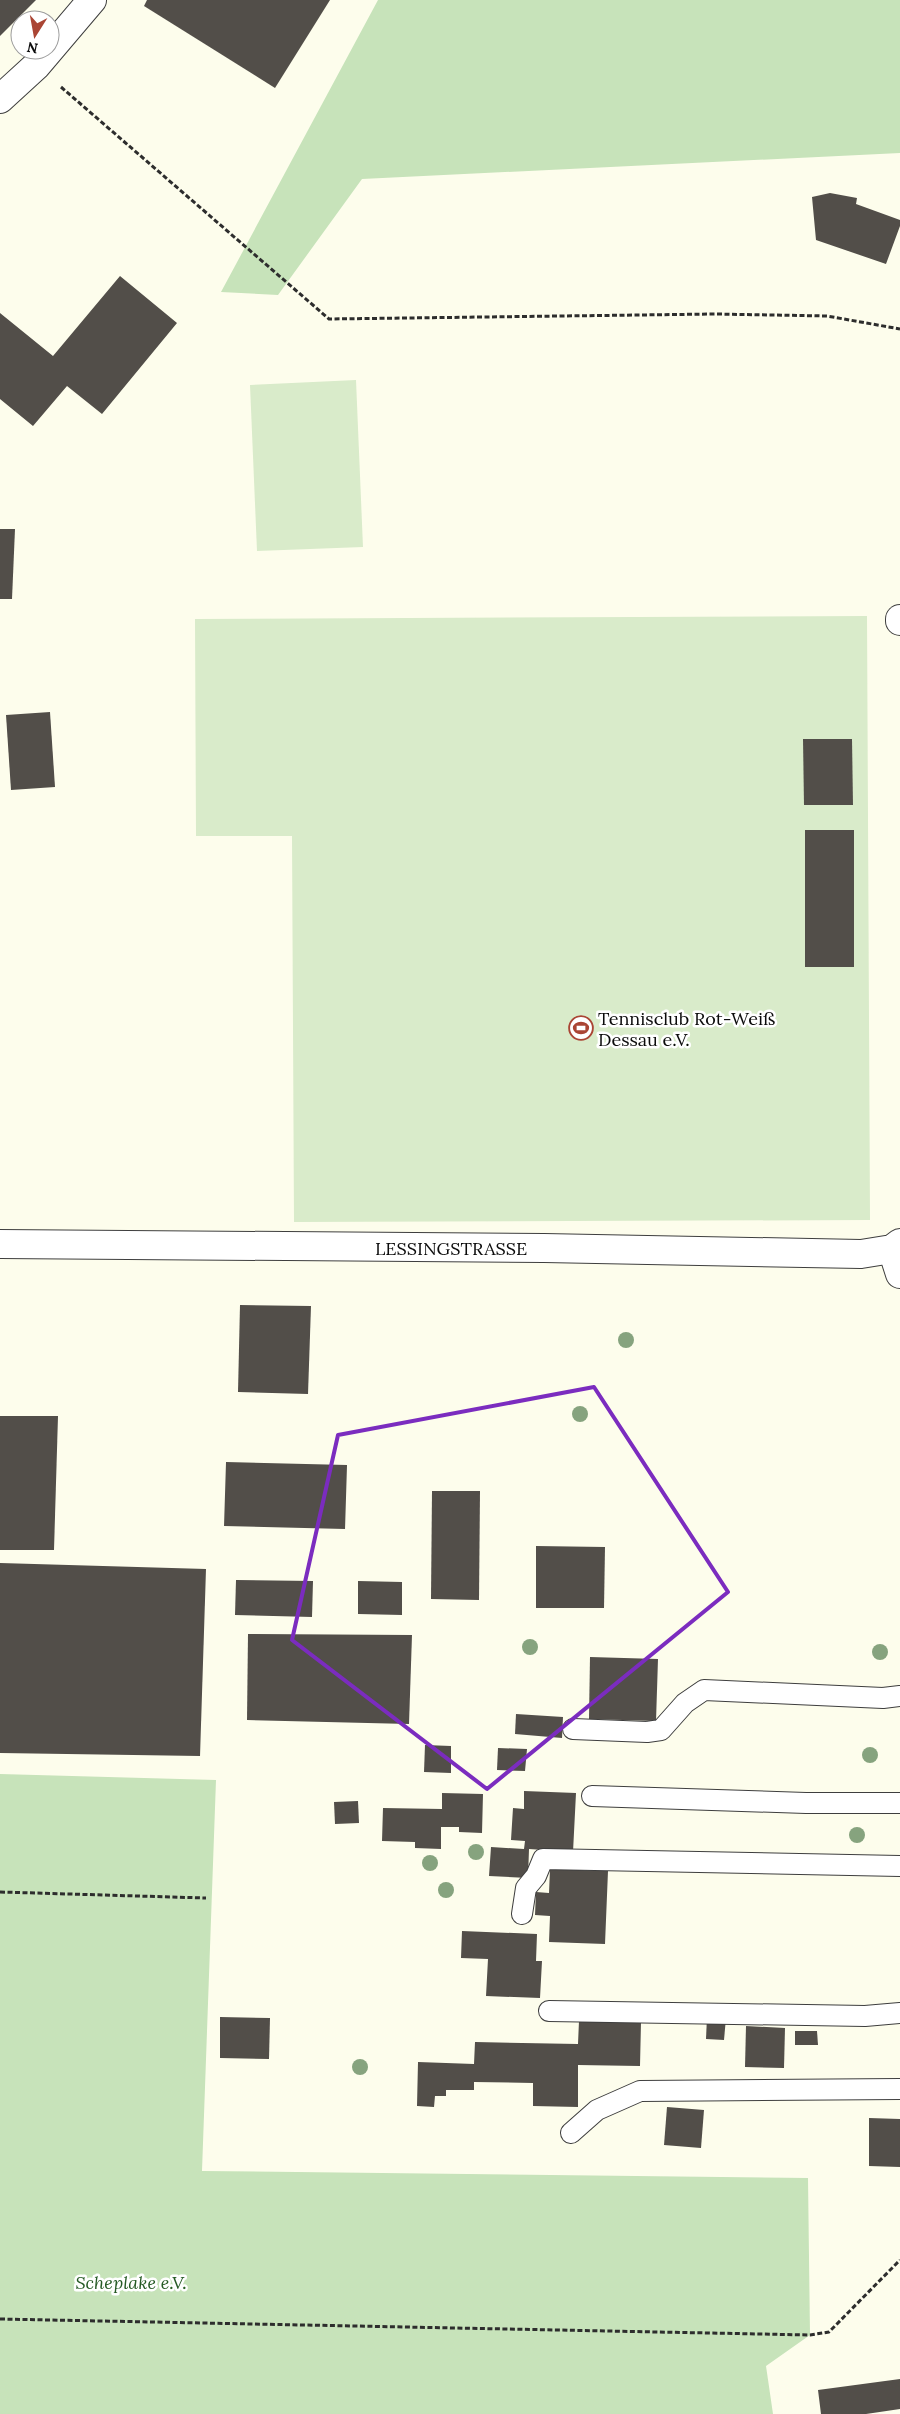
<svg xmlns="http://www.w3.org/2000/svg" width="900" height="2414" font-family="Lora,serif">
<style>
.green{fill:#c7e3ba}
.pitch{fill:#d9ebca}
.building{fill:#524e49}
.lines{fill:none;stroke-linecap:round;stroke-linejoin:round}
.lane-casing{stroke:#3e3e3e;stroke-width:22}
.street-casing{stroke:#3e3e3e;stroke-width:30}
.path{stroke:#2d2d2d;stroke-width:3;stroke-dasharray:5 2.5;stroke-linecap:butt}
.lane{stroke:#fff;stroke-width:20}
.street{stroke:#fff;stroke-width:28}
.tree{fill:#86a37e}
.marked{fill:none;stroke:#7b2cbf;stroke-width:4;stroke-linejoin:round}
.labels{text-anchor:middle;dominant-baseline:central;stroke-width:5;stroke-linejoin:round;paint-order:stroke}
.poi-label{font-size:18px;fill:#0b0b0b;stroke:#fff;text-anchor:start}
.street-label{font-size:18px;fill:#0b0b0b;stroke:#fff}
.park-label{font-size:18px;font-style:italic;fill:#255a24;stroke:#fff}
</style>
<rect width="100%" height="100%" fill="#fdfdec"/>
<g class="green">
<polygon points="378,0 900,0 900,153 362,179 278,295 221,292"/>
<polygon points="0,1774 216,1780 202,2171 808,2178 810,2335 766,2366 773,2414 0,2414"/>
</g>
<g class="pitch">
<polygon points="356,380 363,547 257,551 250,385"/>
<polygon points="867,616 870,1220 294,1222 292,836 196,836 195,619"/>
</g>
<g class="building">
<polygon points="0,0 36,0 0,36"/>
<polygon points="147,0 330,0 275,88 144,6"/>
<polygon points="830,193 857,198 856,204 900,220 900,226 886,264 816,240 812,197"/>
<polygon points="120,276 177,323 102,414 67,386 33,426 0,399 0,313 53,356"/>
<polygon points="0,529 15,529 12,599 0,599"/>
<polygon points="50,712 55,787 11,790 6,715"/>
<polygon points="803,739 852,739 853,805 804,805"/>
<rect x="805" y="830" width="49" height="137"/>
<polygon points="240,1305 311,1306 308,1394 238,1392"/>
<polygon points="0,1416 58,1416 54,1550 0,1550"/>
<polygon points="226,1462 347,1465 345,1529 224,1526"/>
<polygon points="432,1491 480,1491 479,1600 431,1599"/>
<polygon points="536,1546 605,1547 604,1608 536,1608"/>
<polygon points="0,1563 206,1569 200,1756 0,1753"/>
<polygon points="236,1580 313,1581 312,1617 235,1615"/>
<polygon points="358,1581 402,1582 402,1615 358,1614"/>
<polygon points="248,1634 412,1635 409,1724 247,1720"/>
<polygon points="590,1657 658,1659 656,1721 589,1719"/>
<polygon points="516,1714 563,1717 562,1738 515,1734"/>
<polygon points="425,1745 451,1746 451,1773 424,1772"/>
<polygon points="498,1748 527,1749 525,1771 497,1770"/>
<polygon points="524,1791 576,1793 573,1852 529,1849 528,1878 489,1876 491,1847 524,1849 525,1841 511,1840 513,1808 524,1809"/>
<polygon points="442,1793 483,1794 482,1833 459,1832 459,1827 441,1827 441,1849 415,1848 415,1842 382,1841 383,1808 442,1809"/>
<polygon points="358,1801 359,1823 335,1824 334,1802"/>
<polygon points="550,1869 608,1871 605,1944 549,1942 550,1916 535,1915 536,1892 549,1893"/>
<polygon points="462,1931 537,1934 536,1961 542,1961 540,1998 486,1996 488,1959 461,1958"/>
<polygon points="220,2017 270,2018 269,2059 220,2058"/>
<polygon points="707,2017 726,2018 724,2040 706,2039"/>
<polygon points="579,2021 641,2022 640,2066 578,2065 578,2107 533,2106 533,2083 474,2082 474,2090 446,2090 446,2096 435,2096 434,2107 417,2106 418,2062 474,2064 475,2042 578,2044"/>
<polygon points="746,2026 785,2028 784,2068 745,2067"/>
<polygon points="795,2031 817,2031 818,2045 795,2045"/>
<polygon points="667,2107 704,2110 701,2148 664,2145"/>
<polygon points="869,2118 900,2119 900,2167 869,2166"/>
<polygon points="900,2379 900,2409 866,2414 821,2414 818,2390"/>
</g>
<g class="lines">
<g class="lane-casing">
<g id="lane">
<polyline points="573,1729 647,1732 661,1730 685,1703 704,1690 883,1698 900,1696"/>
<polyline points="592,1796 806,1803 900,1803"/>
<polyline points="522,1914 526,1888 536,1876 543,1859 900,1866"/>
<polyline points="549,2011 865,2016 900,2013"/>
<polyline points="571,2133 597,2110 640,2091 900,2089"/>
</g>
</g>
<g class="street-casing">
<g id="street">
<polyline points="0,99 36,66 92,0"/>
<polyline points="900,619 900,621"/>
<polyline points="0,1244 544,1248 861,1254 892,1249 900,1243"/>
<polyline points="892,1249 900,1274"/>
</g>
</g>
<g class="path">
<polyline points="61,87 329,319 716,314 827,316 900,329"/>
<polyline points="0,1892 206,1898"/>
<polyline points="0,2319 810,2335 829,2332 900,2260"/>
</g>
<use href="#lane" class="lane"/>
<use href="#street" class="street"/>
</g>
<g class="tree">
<circle cx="626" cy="1340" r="8"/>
<circle cx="580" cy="1414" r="8"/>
<circle cx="530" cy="1647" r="8"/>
<circle cx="880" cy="1652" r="8"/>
<circle cx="870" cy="1755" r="8"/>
<circle cx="857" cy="1835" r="8"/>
<circle cx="476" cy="1852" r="8"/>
<circle cx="430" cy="1863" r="8"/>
<circle cx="446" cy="1890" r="8"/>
<circle cx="360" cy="2067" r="8"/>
</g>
<path class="marked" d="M594 1387 728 1592 487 1789 292 1640 338 1435Z"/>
<defs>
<g id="stadium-ring" transform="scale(1.25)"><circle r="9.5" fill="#fff" stroke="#aa4534" stroke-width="1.5"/><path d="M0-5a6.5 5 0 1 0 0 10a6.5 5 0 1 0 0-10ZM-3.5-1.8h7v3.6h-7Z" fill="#aa4534"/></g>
</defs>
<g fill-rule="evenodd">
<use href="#stadium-ring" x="581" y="1028"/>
</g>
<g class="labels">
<g class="poi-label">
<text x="598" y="1018">Tennisclub Rot-Weiß<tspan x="598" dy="21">Dessau e.V.</tspan></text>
</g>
<g class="street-label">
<text x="451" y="1248">LESSINGSTRASSE</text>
</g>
<g class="park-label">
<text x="131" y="2282">Scheplake e.V.</text>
</g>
</g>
<g transform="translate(35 35) rotate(191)"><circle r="24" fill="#ffffff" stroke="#9d9d9d"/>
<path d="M0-4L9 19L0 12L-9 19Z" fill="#aa4534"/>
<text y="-8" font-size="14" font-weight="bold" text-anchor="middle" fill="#0b0b0b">N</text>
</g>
</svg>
